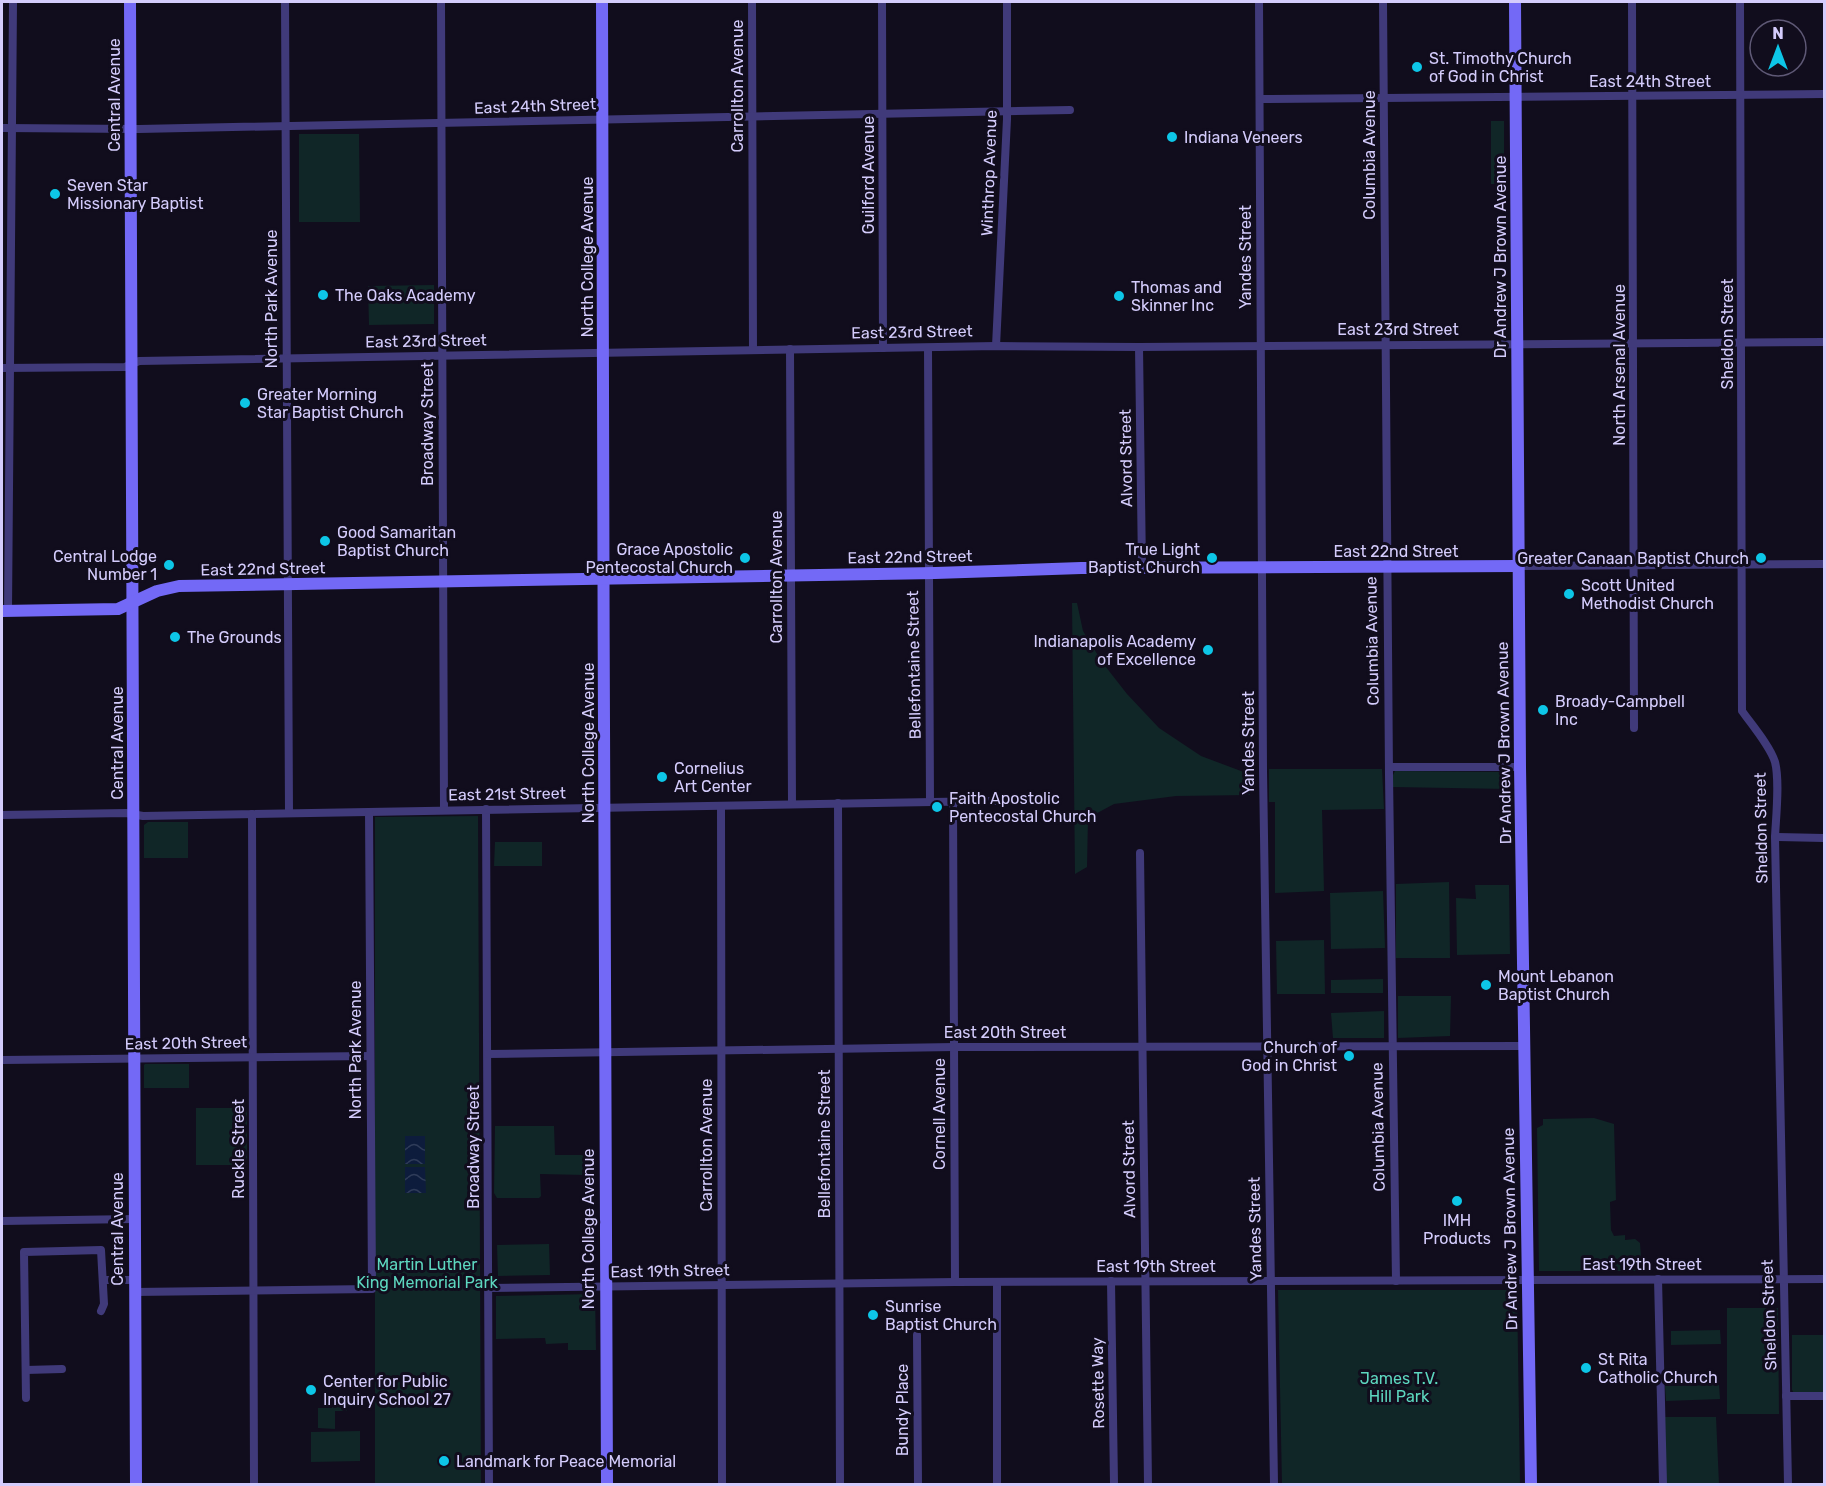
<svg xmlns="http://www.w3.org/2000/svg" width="1826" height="1486" font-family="Rubik,sans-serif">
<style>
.green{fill:#102627}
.water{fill:url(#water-waves)}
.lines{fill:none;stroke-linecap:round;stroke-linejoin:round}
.street{stroke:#403a7a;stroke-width:8}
.secondary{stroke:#7369f6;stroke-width:12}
.poi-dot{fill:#0dc6e7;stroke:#110d1d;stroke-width:2}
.labels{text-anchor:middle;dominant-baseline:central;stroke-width:6;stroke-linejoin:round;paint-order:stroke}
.poi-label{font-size:16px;fill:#d4ccfc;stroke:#110d1d;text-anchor:start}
.street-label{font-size:16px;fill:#d4ccfc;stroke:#110d1d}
.park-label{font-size:16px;fill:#5dd7bf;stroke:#110d1d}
</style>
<defs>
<pattern id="water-waves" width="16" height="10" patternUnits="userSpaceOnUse" patternTransform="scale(1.5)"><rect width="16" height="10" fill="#0d1c3c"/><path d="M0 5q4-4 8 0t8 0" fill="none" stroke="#2f3c59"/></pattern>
</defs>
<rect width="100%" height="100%" fill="#110d1d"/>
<g class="green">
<rect x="1491" y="121" width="13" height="63"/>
<polygon points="299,134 359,134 360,222 299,222"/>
<polygon points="434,285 434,324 369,325 368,286"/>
<polygon points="1072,603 1077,603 1083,631 1102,662 1127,694 1159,728 1201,756 1249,774 1250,795 1176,796 1114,804 1088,818 1087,867 1075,874"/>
<polygon points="1269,769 1382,769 1384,809 1322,810 1324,891 1275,893 1275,802 1269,802"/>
<polygon points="1395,771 1508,772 1508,789 1393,787 1392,777"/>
<polygon points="478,816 481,1484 375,1484 375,817"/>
<polygon points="148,822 188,822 188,858 144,858 144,825"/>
<polygon points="495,842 542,842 542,866 494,866"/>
<polygon points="1449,882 1450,958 1396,958 1396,884"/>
<polygon points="1475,885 1509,885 1510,954 1457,955 1456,898 1476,899"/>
<polygon points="1383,891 1385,948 1331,949 1330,893"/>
<polygon points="1324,940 1325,994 1277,994 1276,941"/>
<polygon points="1383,979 1383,993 1331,993 1331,980"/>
<polygon points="1398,996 1451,996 1450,1036 1398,1038"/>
<polygon points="1384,1011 1384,1038 1333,1038 1331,1013"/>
<polygon points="145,1064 189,1064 189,1088 144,1088 144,1065"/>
<rect x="196" y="1108" width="51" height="57"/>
<polygon points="1594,1118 1614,1124 1616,1200 1610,1202 1611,1230 1614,1236 1625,1235 1625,1240 1635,1239 1640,1243 1642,1271 1539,1271 1537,1128 1543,1125 1543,1119"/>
<polygon points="495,1126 554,1126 555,1155 585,1155 585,1175 540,1174 541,1196 539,1198 497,1198 494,1193"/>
<polygon points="549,1244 550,1275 498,1276 497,1245"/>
<polygon points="1278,1290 1517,1290 1520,1484 1282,1484"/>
<polygon points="595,1294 596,1350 568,1350 568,1343 546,1344 545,1338 496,1339 496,1296"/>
<polygon points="1727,1308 1778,1308 1779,1414 1727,1414"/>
<polygon points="1720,1330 1721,1344 1671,1345 1671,1331"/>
<polygon points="1792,1335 1824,1335 1824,1392 1794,1393 1792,1390"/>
<polygon points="1719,1385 1720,1399 1666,1401 1665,1386"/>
<polygon points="332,1397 348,1397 347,1411 335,1411 335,1429 318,1428 318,1408 332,1408"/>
<polygon points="1665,1417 1716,1417 1719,1484 1666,1484"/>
<polygon points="360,1431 360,1461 311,1462 311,1432"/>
</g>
<g class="water">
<rect x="405" y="1136" width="20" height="28"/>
<polygon points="405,1167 425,1167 426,1193 405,1193"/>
</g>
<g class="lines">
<g class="street">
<polyline points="285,2 289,813"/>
<polyline points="441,2 444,810"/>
<polyline points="752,2 753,350"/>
<polyline points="882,2 883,348"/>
<polyline points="1259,2 1263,771 1274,1484"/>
<polyline points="1383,2 1389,775 1396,1281"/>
<polyline points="1632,2 1634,728"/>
<path d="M1740 2 1742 711C1752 725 1770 746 1775 762 1780 781 1776 816 1775 837L1788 1484"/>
<polyline points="1260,99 1824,94"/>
<polyline points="2,128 139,129 1070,110"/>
<polyline points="996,346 1007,119 1007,2"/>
<polyline points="1139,347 1142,568"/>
<polyline points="928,348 930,802"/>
<polyline points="790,349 792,804"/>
<polyline points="2,368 125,367 139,361 996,346 1139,347 1824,342"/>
<polyline points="1518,566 1824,564"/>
<polyline points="8,611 13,2"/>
<polyline points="1389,767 1520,767"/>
<polyline points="953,801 955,1282"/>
<polyline points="838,803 840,1484"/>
<polyline points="721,806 722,1484"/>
<polyline points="486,809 489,1484"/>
<polyline points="252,814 254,1484"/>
<polyline points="2,815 126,813 143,816 1050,800"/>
<polyline points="1775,837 1824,838"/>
<polyline points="1140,853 1148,1484"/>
<polyline points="488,1054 954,1047 1523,1046"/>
<polyline points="2,1060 370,1056"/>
<polyline points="2,1221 134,1219"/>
<polyline points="1658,1279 1663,1484"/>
<polyline points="103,1280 134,1280"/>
<polyline points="1111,1281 1114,1484"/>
<polyline points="997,1282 997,1484"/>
<polyline points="488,1288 955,1282 1824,1279"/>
<polyline points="134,1292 372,1289 369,812"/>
<polyline points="917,1335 918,1484"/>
<polyline points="26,1370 62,1369"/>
<polyline points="1786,1396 1824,1396"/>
<polyline points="26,1398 24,1252 101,1250 104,1304 101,1311"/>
</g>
<g class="secondary">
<polyline points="130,2 136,1484"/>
<path d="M602 2C605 496 602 990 607 1484"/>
<polyline points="1515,2 1520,767 1531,1484"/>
<polyline points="2,611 118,609 157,591 179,586 935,573 1081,568 1518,566"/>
</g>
</g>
<g class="poi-dot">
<circle cx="1417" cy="67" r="6"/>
<circle cx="1172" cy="137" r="6"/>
<circle cx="55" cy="194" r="6"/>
<circle cx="323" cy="295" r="6"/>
<circle cx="1119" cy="296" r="6"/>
<circle cx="245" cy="403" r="6"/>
<circle cx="325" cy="541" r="6"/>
<circle cx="745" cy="558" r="6"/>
<circle cx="1212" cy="558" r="6"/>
<circle cx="1761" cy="558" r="6"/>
<circle cx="169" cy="565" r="6"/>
<circle cx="1569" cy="594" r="6"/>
<circle cx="175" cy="637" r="6"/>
<circle cx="1208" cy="650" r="6"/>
<circle cx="1543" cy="710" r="6"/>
<circle cx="662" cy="777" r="6"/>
<circle cx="937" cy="807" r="6"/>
<circle cx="1486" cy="985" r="6"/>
<circle cx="1349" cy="1056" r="6"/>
<circle cx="1457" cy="1201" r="6"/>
<circle cx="873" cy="1315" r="6"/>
<circle cx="1586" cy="1368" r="6"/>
<circle cx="311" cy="1390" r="6"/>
<circle cx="444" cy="1461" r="6"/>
</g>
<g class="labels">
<g class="poi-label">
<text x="1429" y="58">St. Timothy Church<tspan x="1429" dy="18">of God in Christ</tspan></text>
<text x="1184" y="137">Indiana Veneers</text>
<text x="67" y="185">Seven Star<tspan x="67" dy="18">Missionary Baptist</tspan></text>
<text x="1131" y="287">Thomas and<tspan x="1131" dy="18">Skinner Inc</tspan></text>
<text x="335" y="295">The Oaks Academy</text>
<text x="257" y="394">Greater Morning<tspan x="257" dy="18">Star Baptist Church</tspan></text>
<text x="337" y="532">Good Samaritan<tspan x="337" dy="18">Baptist Church</tspan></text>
<text x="733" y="549" text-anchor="end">Grace Apostolic<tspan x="733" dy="18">Pentecostal Church</tspan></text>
<text x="1200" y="549" text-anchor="end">True Light<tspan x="1200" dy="18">Baptist Church</tspan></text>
<text x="157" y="556" text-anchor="end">Central Lodge<tspan x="157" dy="18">Number 1</tspan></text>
<text x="1749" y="558" text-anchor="end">Greater Canaan Baptist Church</text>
<text x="1581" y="585">Scott United<tspan x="1581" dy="18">Methodist Church</tspan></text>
<text x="187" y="637">The Grounds</text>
<text x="1196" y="641" text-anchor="end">Indianapolis Academy<tspan x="1196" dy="18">of Excellence</tspan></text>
<text x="1555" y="701">Broady-Campbell<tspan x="1555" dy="18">Inc</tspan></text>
<text x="674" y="768">Cornelius<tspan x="674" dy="18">Art Center</tspan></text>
<text x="949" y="798">Faith Apostolic<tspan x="949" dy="18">Pentecostal Church</tspan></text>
<text x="1498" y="976">Mount Lebanon<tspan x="1498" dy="18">Baptist Church</tspan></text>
<text x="1337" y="1047" text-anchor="end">Church of<tspan x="1337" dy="18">God in Christ</tspan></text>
<text x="1457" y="1220" text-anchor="middle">IMH<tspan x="1457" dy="18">Products</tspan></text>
<text x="885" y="1306">Sunrise<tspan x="885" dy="18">Baptist Church</tspan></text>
<text x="1598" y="1359">St Rita<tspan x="1598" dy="18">Catholic Church</tspan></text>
<text x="323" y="1381">Center for Public<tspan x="323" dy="18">Inquiry School 27</tspan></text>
<text x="456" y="1461">Landmark for Peace Memorial</text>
</g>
<g class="street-label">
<text x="1650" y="81">East 24th Street</text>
<text transform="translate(737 86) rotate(-90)">Carrollton Avenue</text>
<text transform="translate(114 95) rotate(-90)">Central Avenue</text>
<text transform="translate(535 106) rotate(-2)">East 24th Street</text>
<text transform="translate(1369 155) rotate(-90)">Columbia Avenue</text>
<text transform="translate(989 173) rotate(-88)">Winthrop Avenue</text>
<text transform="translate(868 175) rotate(-90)">Guilford Avenue</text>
<text transform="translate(587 257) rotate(-90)">North College Avenue</text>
<text transform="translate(1245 257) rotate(-90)">Yandes Street</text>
<text transform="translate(1500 257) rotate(-90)">Dr Andrew J Brown Avenue</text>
<text transform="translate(271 299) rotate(-90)">North Park Avenue</text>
<text x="1398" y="329">East 23rd Street</text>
<text transform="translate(912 332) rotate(-1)">East 23rd Street</text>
<text transform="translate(1727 334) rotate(-90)">Sheldon Street</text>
<text transform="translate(426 341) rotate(-1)">East 23rd Street</text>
<text transform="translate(1619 365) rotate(-90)">North Arsenal Avenue</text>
<text transform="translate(427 424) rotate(-90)">Broadway Street</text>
<text transform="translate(1126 458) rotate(-91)">Alvord Street</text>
<text x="1396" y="551">East 22nd Street</text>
<text transform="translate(910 557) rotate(-1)">East 22nd Street</text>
<text transform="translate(263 569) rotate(-1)">East 22nd Street</text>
<text transform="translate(776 577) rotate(-90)">Carrollton Avenue</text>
<text transform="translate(1372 641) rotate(-91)">Columbia Avenue</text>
<text transform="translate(914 665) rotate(-91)">Bellefontaine Street</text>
<text transform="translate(117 743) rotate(-90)">Central Avenue</text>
<text transform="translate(588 743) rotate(-90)">North College Avenue</text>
<text transform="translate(1248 743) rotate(-90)">Yandes Street</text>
<text transform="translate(1504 743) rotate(-91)">Dr Andrew J Brown Avenue</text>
<text transform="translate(507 794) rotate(-1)">East 21st Street</text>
<text transform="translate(1761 828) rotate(-91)">Sheldon Street</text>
<text x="1005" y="1032">East 20th Street</text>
<text transform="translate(186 1043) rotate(-1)">East 20th Street</text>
<text transform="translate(355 1050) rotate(-90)">North Park Avenue</text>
<text transform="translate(939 1114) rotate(-90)">Cornell Avenue</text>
<text transform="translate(1378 1127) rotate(-91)">Columbia Avenue</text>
<text transform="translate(824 1144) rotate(-90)">Bellefontaine Street</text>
<text transform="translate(706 1145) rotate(-90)">Carrollton Avenue</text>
<text transform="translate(473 1147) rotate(-90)">Broadway Street</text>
<text transform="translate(238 1149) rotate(-90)">Ruckle Street</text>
<text transform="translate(1129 1169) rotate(-91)">Alvord Street</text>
<text transform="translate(117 1229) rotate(-90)">Central Avenue</text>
<text transform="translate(588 1229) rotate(-90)">North College Avenue</text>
<text transform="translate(1255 1229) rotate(-91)">Yandes Street</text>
<text transform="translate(1510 1229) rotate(-91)">Dr Andrew J Brown Avenue</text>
<text x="1642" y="1264">East 19th Street</text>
<text x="1156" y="1266">East 19th Street</text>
<text transform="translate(670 1271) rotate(-1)">East 19th Street</text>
<text transform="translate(1769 1315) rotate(-92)">Sheldon Street</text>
<text transform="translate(1098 1383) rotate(-91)">Rosette Way</text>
<text transform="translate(902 1410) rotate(-90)">Bundy Place</text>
</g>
<g class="park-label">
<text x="427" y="1264">Martin Luther<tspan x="427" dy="18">King Memorial Park</tspan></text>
<text x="1399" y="1378">James T.V.<tspan x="1399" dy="18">Hill Park</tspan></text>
</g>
</g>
<rect width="1826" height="1486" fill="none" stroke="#d4ccfc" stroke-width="6"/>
<g transform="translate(1778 48)"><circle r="28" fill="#110d1d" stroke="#5f5976" stroke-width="1.5"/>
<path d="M0-4.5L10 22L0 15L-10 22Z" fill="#0dc6e7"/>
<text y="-9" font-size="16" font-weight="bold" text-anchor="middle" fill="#d4ccfc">N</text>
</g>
</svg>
